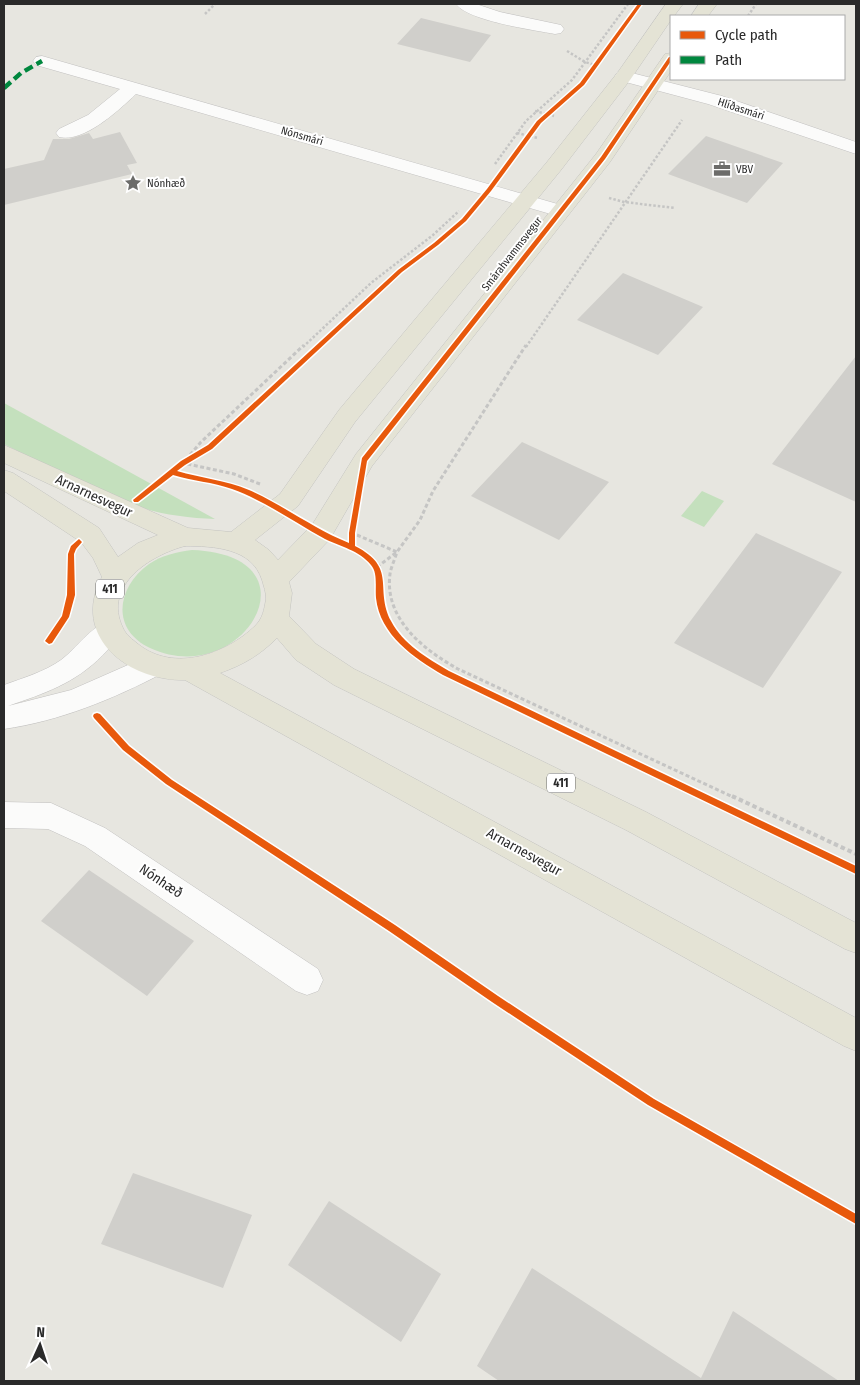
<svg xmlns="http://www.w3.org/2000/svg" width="860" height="1385" font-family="'Fira Sans Condensed',sans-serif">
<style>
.green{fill:#c4e0bd}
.building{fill:#d0cfcb}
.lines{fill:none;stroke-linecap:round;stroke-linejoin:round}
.minor-casing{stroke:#c2c1c0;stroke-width:1}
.major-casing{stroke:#c4c4c1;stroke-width:1}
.path-far2{stroke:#c5c5c4;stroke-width:2.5;stroke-dasharray:2.5 2;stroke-linecap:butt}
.path-far1{stroke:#c5c5c4;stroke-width:3;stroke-dasharray:4 2.5;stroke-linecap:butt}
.path{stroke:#c5c5c4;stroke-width:4;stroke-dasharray:4.5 3;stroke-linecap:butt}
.minor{fill:#fbfbfa;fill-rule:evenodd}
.major{fill:#e4e3d5;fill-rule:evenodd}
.quiet{stroke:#00873e;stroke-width:4.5;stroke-dasharray:9 4.5;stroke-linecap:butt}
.cycleway-casing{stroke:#fff;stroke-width:3}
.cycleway{fill:#e8590c;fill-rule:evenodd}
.labels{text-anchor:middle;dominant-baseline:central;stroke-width:4;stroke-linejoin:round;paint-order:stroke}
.far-street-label{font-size:11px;fill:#2a2a2a;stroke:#fff}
.far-poi-label{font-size:11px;fill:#2a2a2a;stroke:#fff;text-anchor:start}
.shield{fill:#fff;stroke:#6a6a6a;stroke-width:1}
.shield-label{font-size:12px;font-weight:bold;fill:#2a2a2a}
.street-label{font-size:14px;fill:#2a2a2a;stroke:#fff}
</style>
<rect width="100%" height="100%" fill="#e7e6e0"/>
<g class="green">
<path d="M4 403 215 519C189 518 164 515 139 507 92 492 48 466 4 444Z"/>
<polygon points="702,491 724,501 704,527 681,516"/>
<path d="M192 550C323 555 243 691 150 648 110 629 117 587 149 564 162 555 177 552 192 550Z"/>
</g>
<g class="building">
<polygon points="421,18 470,30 491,35 470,62 397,44"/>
<polygon points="120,132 137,163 127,165 132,174 4,205 4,169 44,160 53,139 69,139 89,133 93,139"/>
<polygon points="706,136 783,163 747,203 668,174"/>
<polygon points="623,273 703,307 658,355 577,320"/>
<polygon points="856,356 856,502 772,464"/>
<polygon points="522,442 609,482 559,540 471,496"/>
<polygon points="756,533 842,572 763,688 674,643"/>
<polygon points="89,870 194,941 147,996 41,921"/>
<polygon points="133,1173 252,1215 223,1288 101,1244"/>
<polygon points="329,1201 441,1274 401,1342 288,1265"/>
<polygon points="532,1268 701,1378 733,1311 839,1381 499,1381 477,1366"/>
</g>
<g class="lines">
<g class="minor-casing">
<g id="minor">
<path d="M456 4H476L500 12 561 25 564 29 561 33 555 34C534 30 468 21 456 4Z"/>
<path d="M42 56 568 207 571 211 568 215 561 217 554 215 136 94C119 110 84 143 59 137L56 133 59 129 88 115 120 89 36 65 33 61 36 57Z"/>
<polygon points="624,71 722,96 856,142 856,154 708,104 618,80 615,76 618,72"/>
<path d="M109 621 118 624 122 631C117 640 110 647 103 655 74 684 45 693 8 706L71 690 153 654 163 657 167 665 163 673C113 699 60 721 4 729V685C23 678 44 672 61 660 77 648 90 627 109 621Z"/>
<polygon points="4,802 51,803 105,828 318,969 323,980 318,991 307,995 296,991 85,846 48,829 4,828"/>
</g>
</g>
<g class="major-casing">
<g id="major">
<path d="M666 4H683L674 16H671V20L630 80 561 170 355 422 298 506 255 540 269 550 278 560 312 525 356 454 596 154 665 54 671 53V71L610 162 372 466 330 539 289 582 292 593 289 616 316 644 354 669 646 812 856 923V953L845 949 626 830 334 685 296 660 277 638C260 655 243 665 220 673L856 1018V1051L844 1046 185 680C129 681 70 637 102 577L93 558 81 542 4 491V470L13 473 99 528 118 557 138 543 158 535 4 463V445L188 528 231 532 280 494 339 410 547 162 618 72ZM185 546C214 546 252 548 262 580 264 587 266 592 266 599 264 610 263 618 255 626 226 654 174 673 138 644 132 639 126 635 123 628 102 585 151 555 185 546Z"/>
<polygon points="699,4 717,4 708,16 691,16"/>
</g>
</g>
<g class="path-far2">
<polyline points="205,14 215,4"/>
<polyline points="748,16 756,4"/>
<polyline points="567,51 585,62 595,65"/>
<polyline points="535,111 554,116"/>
<polyline points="517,133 538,138"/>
<polyline points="495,164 526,121 572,80 628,4"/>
<polyline points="609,198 624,202 675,208"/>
<polyline points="303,347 371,283 433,235 459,211"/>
<polyline points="526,347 682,120"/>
</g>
<g class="path-far1">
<polyline points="260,484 234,474 183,463 201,442 304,345"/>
<path d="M357 535 397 552C395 559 391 567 390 574 384 619 424 650 458 669L735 798"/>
<polyline points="377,567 397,552 420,520 433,491 526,345"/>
<path d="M51 638C67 614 73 594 70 565"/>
</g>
<polyline class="path" points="732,796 856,854"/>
<use href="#minor" class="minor"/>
<use href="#major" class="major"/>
<polyline class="quiet" points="4,88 21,73 42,61"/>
<g class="cycleway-casing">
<g id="cycleway">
<path d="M638 4H642L584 85 541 123 491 191 466 221 438 245 402 272 212 449 185 465 177 471C201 478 225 480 249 490 283 505 314 529 349 543V533L362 458 601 157 669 57H671V61L605 159 367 461 355 533V546C398 568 374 588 391 621 403 644 427 658 449 671L856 866V874L443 675C414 658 380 635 376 598 375 587 378 573 371 565 359 550 341 547 325 539 294 522 265 501 232 489 213 482 192 481 173 475L138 502H134L133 500 181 461 208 445 398 270 434 243 462 219 487 189 537 121 580 83Z"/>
<polygon points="79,539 82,542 76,549 74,554 75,595 69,617 52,643 49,644 45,641 62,616 67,595 68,554 71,546"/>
<polygon points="97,713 100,714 129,746 172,780 395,925 498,996 654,1099 856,1214 856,1224 648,1105 492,1002 389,931 166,784 123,750 94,718 93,716 94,714"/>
</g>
</g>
<use href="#cycleway" class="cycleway"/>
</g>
<defs>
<g id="office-bare" transform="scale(1.35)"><path d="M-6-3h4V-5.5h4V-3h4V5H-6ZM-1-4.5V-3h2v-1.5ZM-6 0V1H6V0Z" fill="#6c6c6a" stroke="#fff" stroke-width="2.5" paint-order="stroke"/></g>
<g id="sight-bare" transform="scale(1.35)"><path d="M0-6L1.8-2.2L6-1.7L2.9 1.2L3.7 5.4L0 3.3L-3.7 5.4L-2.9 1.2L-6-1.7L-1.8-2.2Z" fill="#6c6c6a" stroke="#fff" stroke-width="2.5" paint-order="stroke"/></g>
</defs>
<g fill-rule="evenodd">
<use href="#office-bare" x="722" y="169"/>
<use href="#sight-bare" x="133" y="183"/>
</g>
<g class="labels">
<g class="far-street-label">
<text transform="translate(741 109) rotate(18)">Hlíðasmári</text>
<text transform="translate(302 136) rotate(16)">Nónsmári</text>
<text transform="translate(512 254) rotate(-52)">Smárahvammsvegur</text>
</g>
<g class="far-poi-label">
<text x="736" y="169">VBV</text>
<text x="147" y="183">Nónhæð</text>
</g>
<g class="shield">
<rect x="96" y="579.5" width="28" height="19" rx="4"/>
<rect x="547" y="773.5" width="28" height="19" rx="4"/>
</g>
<g class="shield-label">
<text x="110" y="589">411</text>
<text x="561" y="783">411</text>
</g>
<g class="street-label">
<text transform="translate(94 496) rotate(25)">Arnarnesvegur</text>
<text transform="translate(524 852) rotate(29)">Arnarnesvegur</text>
<text transform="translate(161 881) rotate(34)">Nónhæð</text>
</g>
</g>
<rect width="860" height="1385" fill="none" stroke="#2a2a2a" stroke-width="10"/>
<rect x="670" y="15" width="175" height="65" fill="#ffffff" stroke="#aaaaaa"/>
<rect x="680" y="31" width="25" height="8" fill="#e8590c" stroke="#aaaaaa"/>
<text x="715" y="40" font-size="15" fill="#2a2a2a">Cycle path</text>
<rect x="680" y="56" width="25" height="8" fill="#00873e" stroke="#aaaaaa"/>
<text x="715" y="65" font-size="15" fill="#2a2a2a">Path</text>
<g transform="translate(40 1345) rotate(3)" stroke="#ffffff" stroke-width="4" paint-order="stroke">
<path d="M0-4L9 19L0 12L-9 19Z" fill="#2a2a2a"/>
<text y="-8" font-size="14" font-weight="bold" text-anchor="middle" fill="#2a2a2a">N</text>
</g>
</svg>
